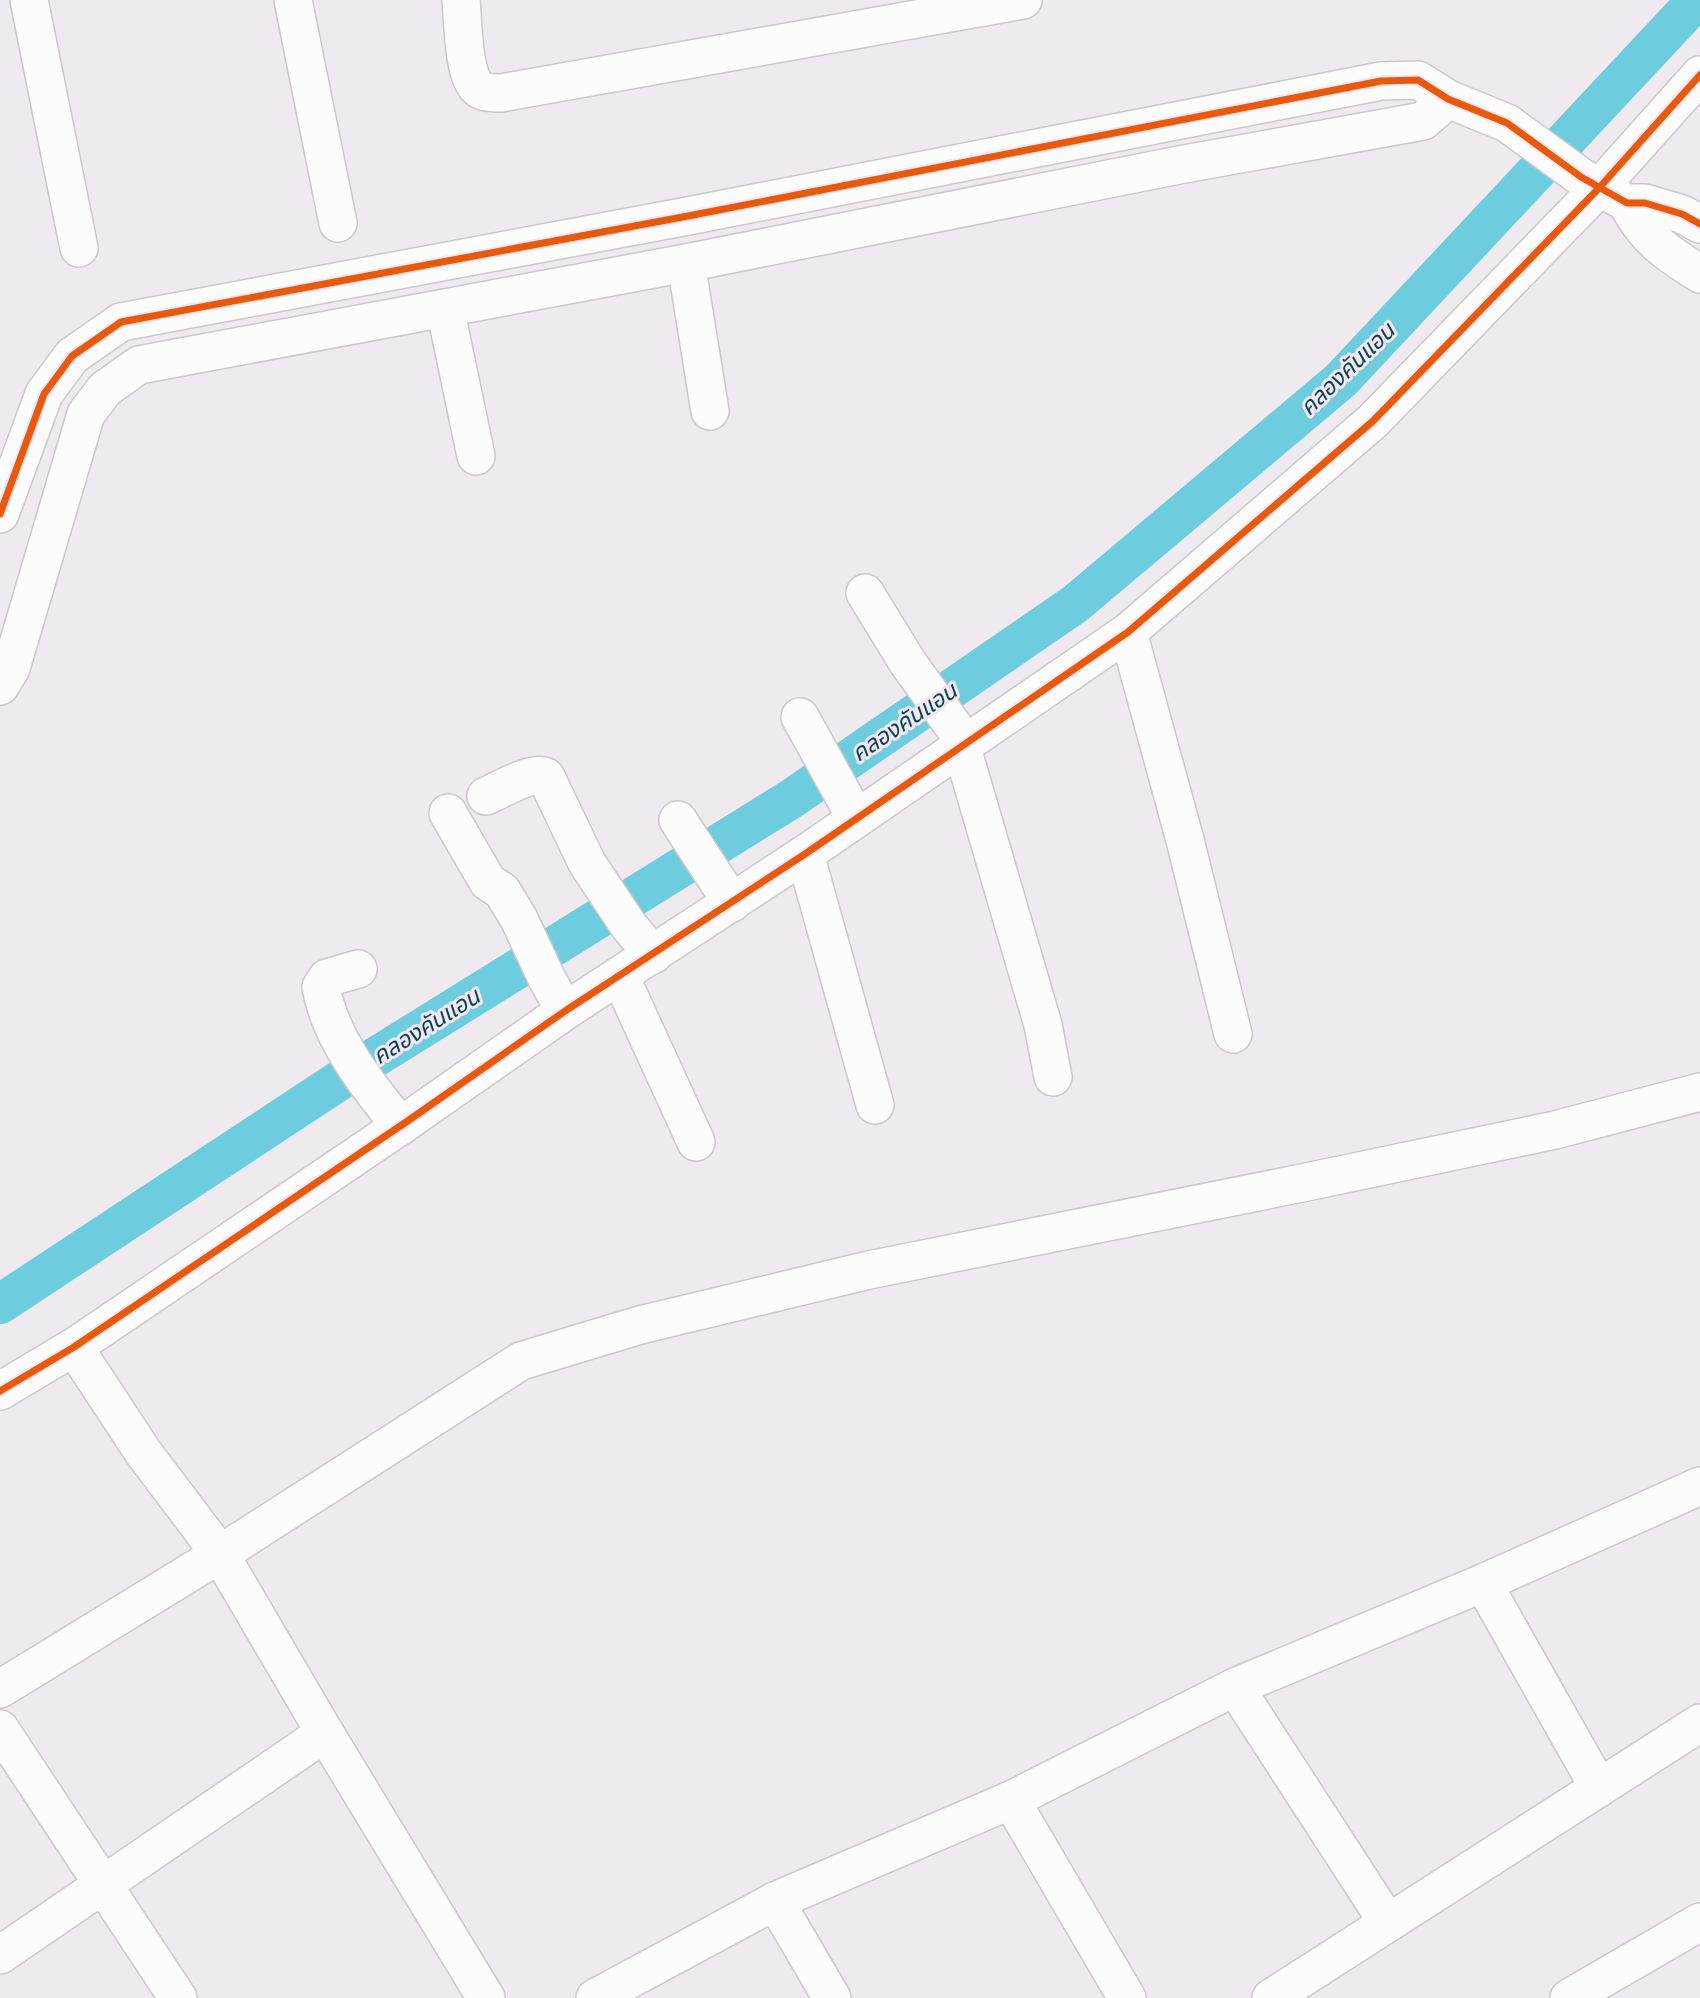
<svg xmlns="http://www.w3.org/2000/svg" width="1700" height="1998" font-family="Rubik,'Noto Sans Thai',sans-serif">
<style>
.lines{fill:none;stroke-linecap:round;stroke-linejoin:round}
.canal{stroke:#6dccde;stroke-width:40}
.minor-casing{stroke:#ccc7cb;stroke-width:40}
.minor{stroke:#fdfcfd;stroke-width:37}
.cycleway-casing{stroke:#f2e7f1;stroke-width:11}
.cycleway{stroke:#e8590c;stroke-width:7}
.labels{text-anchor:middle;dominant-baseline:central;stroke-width:6;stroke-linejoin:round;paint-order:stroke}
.water-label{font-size:23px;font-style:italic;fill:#09454f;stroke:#f2e7f1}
</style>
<rect width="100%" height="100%" fill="#efeaef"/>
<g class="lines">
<polyline class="canal" points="0,1304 366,1063 791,799 1075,604 1341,380 1697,0"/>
<g class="minor-casing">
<g id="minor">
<polyline points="29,0 79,248"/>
<polyline points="293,0 338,223"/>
<path d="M461 0C463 20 463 79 479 89 485 93 494 93 501 93L1023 0"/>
<path d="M1627 203C1645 239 1667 253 1700 274"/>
<polyline points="686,263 710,411"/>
<polyline points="445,308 476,456"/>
<polyline points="0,514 44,394 72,356 121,322 688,216 1381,81 1418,80 1448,99 1507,123 1581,177 1627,203 1645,203 1682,214 1700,224"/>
<polyline points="865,593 908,663 957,731 1043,1025 1053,1077"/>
<polyline points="1128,632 1185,840 1233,1034"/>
<polyline points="0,686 11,668 86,414 105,389 139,365 686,263 1179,165 1423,121 1448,99"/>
<polyline points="800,717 856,818"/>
<path d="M486 796C501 790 532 770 546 777L587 863 629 926 653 955"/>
<polyline points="448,813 488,882 502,891 519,919 547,979 565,1011"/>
<polyline points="678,820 732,903"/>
<polyline points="805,854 875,1105"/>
<path d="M358 969 327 978 321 987C330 1038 368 1087 401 1126"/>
<polyline points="620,976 696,1142"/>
<polyline points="74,1347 143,1452 220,1554 325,1733 486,1998"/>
<polyline points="0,1391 74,1347 409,1120 565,1011 805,854 1128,632 1373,421 1599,188 1700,75"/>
<polyline points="1483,1583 1599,1788"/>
<polyline points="1235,1687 1388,1923"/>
<polyline points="0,1689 220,1554 521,1361 640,1325 869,1270 1297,1184 1555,1130 1700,1092"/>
<polyline points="0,1729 178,1998"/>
<polyline points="1011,1800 1127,1998"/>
<polyline points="775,1901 832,1998"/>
<polyline points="0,1955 325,1733"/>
<polyline points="595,1998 775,1901 1011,1800 1235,1687 1483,1583 1700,1486"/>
<polyline points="1271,1998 1700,1723"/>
<polyline points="1569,1998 1700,1922"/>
</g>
</g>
<use href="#minor" class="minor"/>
<g class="cycleway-casing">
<g id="cycleway">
<polyline points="0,514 44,394 72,356 121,322 688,216 1381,81 1418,80 1448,99 1507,123 1581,177 1627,203 1645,203 1682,214 1700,224"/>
<polyline points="0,1391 74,1347 409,1120 565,1011 805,854 1128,632 1373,421 1599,188 1700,75"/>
</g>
</g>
<use href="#cycleway" class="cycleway"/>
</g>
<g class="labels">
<g class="water-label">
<text transform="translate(1347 369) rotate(-44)">คลองคันแอน</text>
<text transform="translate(904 722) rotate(-34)">คลองคันแอน</text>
<text transform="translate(426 1026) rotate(-32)">คลองคันแอน</text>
</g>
</g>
</svg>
